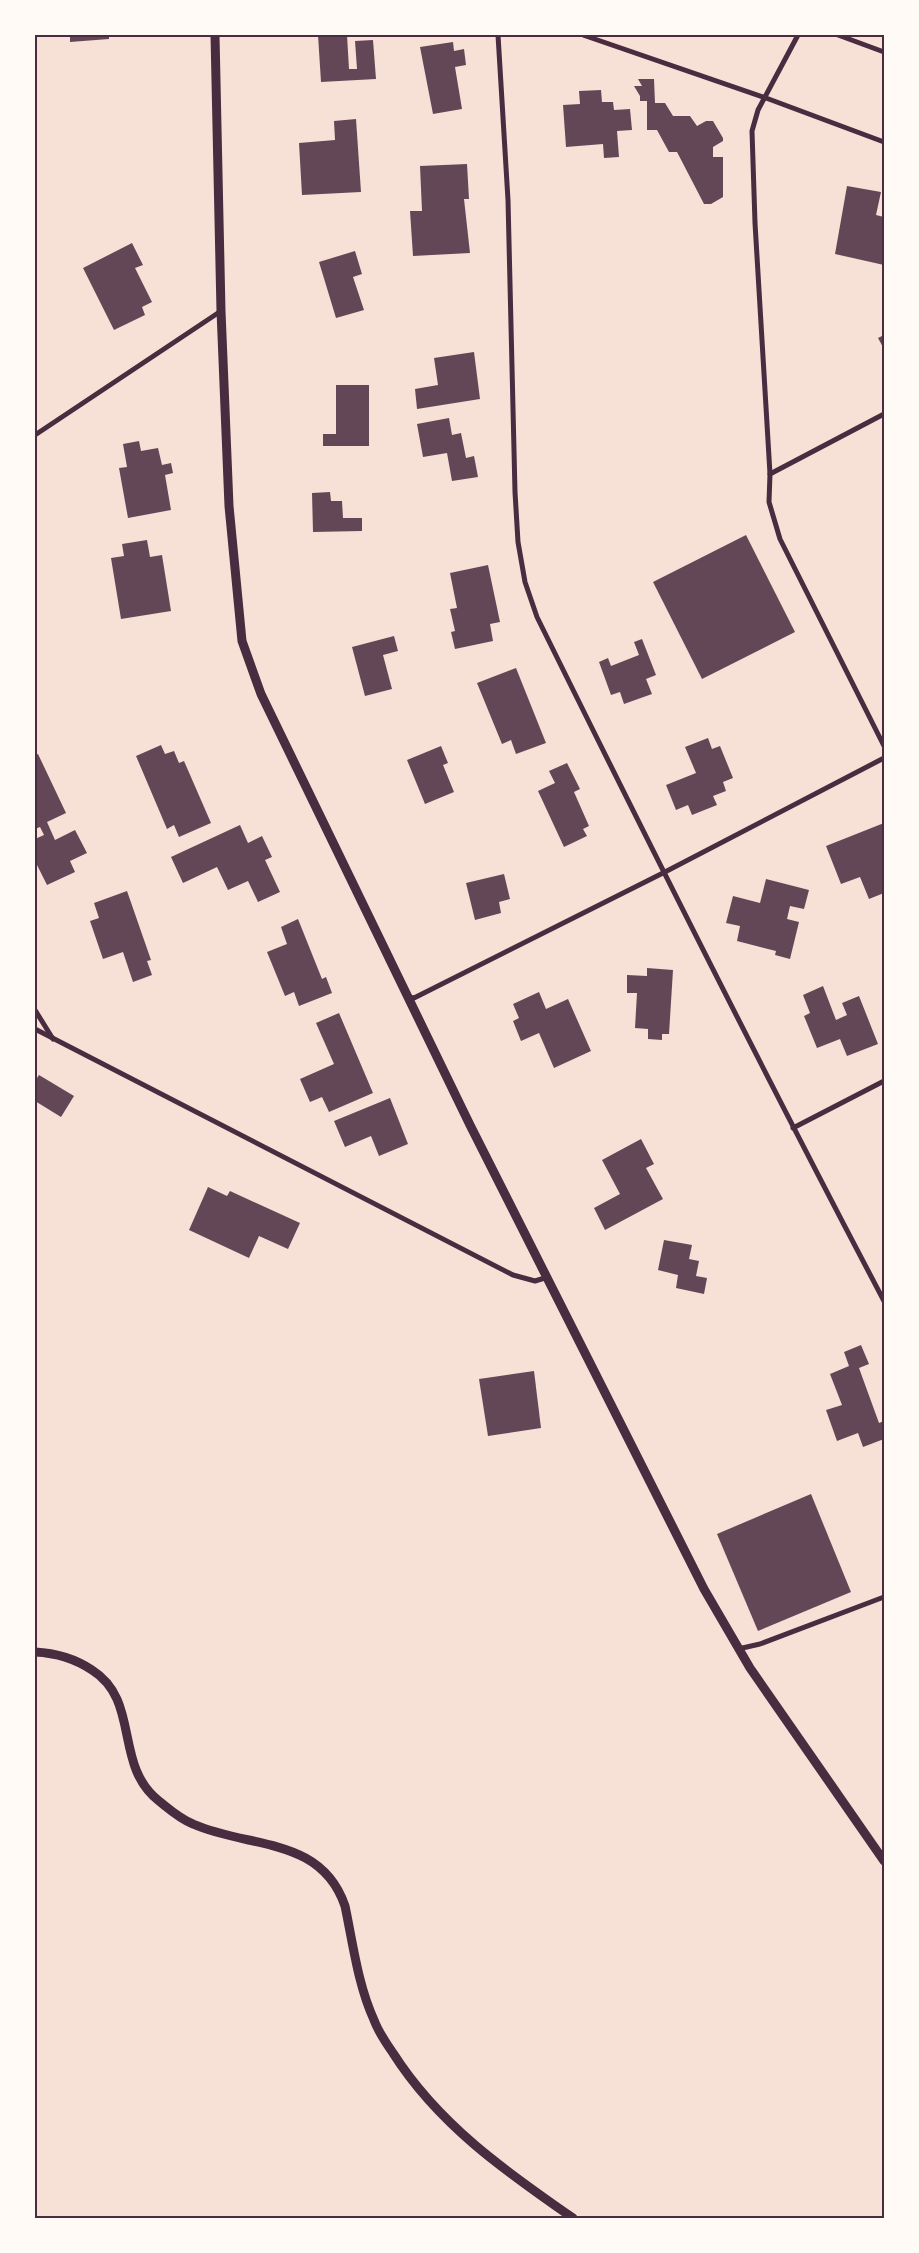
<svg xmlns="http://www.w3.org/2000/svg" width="919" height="2253" font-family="'PT Serif',serif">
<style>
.building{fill:#644757}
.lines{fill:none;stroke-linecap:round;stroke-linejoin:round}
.minor{stroke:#4a2c40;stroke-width:5}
.tertiary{stroke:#4a2c40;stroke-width:9}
.neatline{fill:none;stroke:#4a2c40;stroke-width:2}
</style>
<rect width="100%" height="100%" fill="#f7e1d7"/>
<g class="building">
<polygon points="70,35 109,35 109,39 70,42"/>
<polygon points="318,35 347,35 349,69 357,69 355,41 373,40 376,79 321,82"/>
<polygon points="453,42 454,51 464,49 466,65 455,67 462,109 433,114 420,47"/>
<polygon points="638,79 654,79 655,103 665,103 673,116 690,116 697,126 706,121 713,121 723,138 723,141 713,147 713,157 723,157 723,197 711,204 704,204 677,152 669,152 657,130 647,130 647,101 640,101 640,96 634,86 642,86"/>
<polygon points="601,90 602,102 613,102 614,110 630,109 632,130 617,131 619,157 604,158 603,144 566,147 563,105 580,104 579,91"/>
<polygon points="356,119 361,192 302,195 299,143 335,140 334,121"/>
<polygon points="467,164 469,199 464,199 470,253 413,256 410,211 422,211 420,166"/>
<polygon points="847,186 881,192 876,215 884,217 884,265 835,254"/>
<polygon points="132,243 143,265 135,268 152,302 142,307 145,315 114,330 83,268"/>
<polygon points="355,251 362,274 353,277 364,310 336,318 319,262"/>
<polygon points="884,335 884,349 878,338"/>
<polygon points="474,352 480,399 417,409 415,389 438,385 434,358"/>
<polygon points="336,385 369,385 369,446 323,446 323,434 336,434"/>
<polygon points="449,418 452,435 461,433 466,458 474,456 478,477 452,481 447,453 423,457 417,424"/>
<polygon points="139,441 141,451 158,448 162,465 171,463 173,473 165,475 171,510 128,518 119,468 127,467 123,444"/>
<polygon points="330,492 331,501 342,501 343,518 362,518 362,531 313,532 312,493"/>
<polygon points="746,535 795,632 702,679 653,582"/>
<polygon points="147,540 150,557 162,555 171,611 121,619 111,558 124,556 122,544"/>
<polygon points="488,565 500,622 490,624 493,641 455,649 451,632 455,631 450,609 457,608 450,573"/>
<polygon points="394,636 398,651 383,655 392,689 365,696 352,647"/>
<polygon points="642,639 656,675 646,679 652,694 624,704 620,692 611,695 599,662 608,658 611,666 639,655 634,642"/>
<polygon points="516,668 546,743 516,754 511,740 502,744 477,683"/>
<polygon points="708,738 712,749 720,746 733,778 723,782 726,791 713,796 717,805 692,815 688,805 676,810 666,785 696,773 685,747"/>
<polygon points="161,745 165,754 174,751 179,763 184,761 211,823 179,837 174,825 167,829 136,756"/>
<polygon points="441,746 448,763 443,765 454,792 425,804 407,760"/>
<polygon points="38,754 66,813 47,822 55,840 75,830 87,853 70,861 75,872 47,885 35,861 35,839 44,835 40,827 35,829 35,755"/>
<polygon points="567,763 580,789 574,792 589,826 583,829 587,836 564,847 538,791 555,783 549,771"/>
<polygon points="884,823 884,893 869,899 860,877 841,884 826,846"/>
<polygon points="240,825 248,843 262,836 272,857 265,860 280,892 258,902 248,881 228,890 217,867 183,883 171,857"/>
<polygon points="504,874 510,899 499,902 501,913 475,920 466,883"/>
<polygon points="766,879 809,890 804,909 790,906 787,919 799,922 790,959 775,955 776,951 737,941 740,926 726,923 733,896 760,903"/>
<polygon points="127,891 151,960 147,961 152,975 133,982 123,952 103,959 90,921 99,918 94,903"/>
<polygon points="298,919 322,979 326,977 332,993 299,1006 294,992 285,996 267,952 287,944 281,927"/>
<polygon points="647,968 673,970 669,1034 662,1034 662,1040 648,1039 648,1029 635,1028 637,993 627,993 627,975 647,976"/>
<polygon points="823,986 836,1020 847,1015 842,1003 859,996 878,1044 847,1056 840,1039 817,1048 804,1016 810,1013 803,995"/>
<polygon points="539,992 546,1009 568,999 591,1051 554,1068 539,1033 521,1041 513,1021 519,1018 513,1004"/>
<polygon points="339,1013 373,1093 329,1112 322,1097 310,1102 300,1079 334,1064 316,1023"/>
<polygon points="39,1075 74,1096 61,1117 35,1101 35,1081"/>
<polygon points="390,1098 408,1144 379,1156 371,1136 345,1147 334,1121"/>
<polygon points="641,1139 654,1164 646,1168 663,1199 605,1230 594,1208 620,1194 602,1160"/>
<polygon points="208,1187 227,1196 230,1191 300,1223 288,1249 259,1236 249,1258 189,1230"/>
<polygon points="664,1240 692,1245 689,1259 699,1261 696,1276 707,1278 704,1294 676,1288 678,1275 658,1270"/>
<polygon points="861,1345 869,1364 859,1368 879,1423 884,1421 884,1439 863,1447 858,1433 837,1441 826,1410 842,1405 830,1374 849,1366 844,1352"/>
<polygon points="534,1371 541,1428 488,1436 479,1379"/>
<polygon points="811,1494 851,1592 758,1631 717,1534"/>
</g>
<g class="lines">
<g class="minor">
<path d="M498 35 508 200 515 492 518 542 525 582 537 617C650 846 765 1075 884 1301"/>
<polyline points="583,35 766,98 884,142"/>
<polyline points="798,35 758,110 752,131 755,223 770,474 769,502 780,539 884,746"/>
<polyline points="838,35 884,52"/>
<polyline points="35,435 221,311"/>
<polyline points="770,474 884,414"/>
<polyline points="409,997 414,998 663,873 884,758"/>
<polyline points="35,1010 53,1039"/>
<polyline points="35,1029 513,1275 535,1281 548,1277"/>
<polyline points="793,1128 884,1081"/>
<polyline points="738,1649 760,1644 884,1597"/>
</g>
<g class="tertiary">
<polyline points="215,35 221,311 229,506 242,641 261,694 470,1125 704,1589 750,1668 884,1861"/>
<path d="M35 1652C56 1653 74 1658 92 1670 141 1701 113 1765 159 1801 169 1809 180 1819 193 1824 250 1849 321 1836 345 1906 353 1944 358 1985 374 2020 378 2031 386 2043 393 2053 438 2124 505 2171 573 2218"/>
</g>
</g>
<rect width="919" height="2253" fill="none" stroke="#fffaf5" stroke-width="72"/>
<rect x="36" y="36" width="847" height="2181" class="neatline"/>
</svg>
